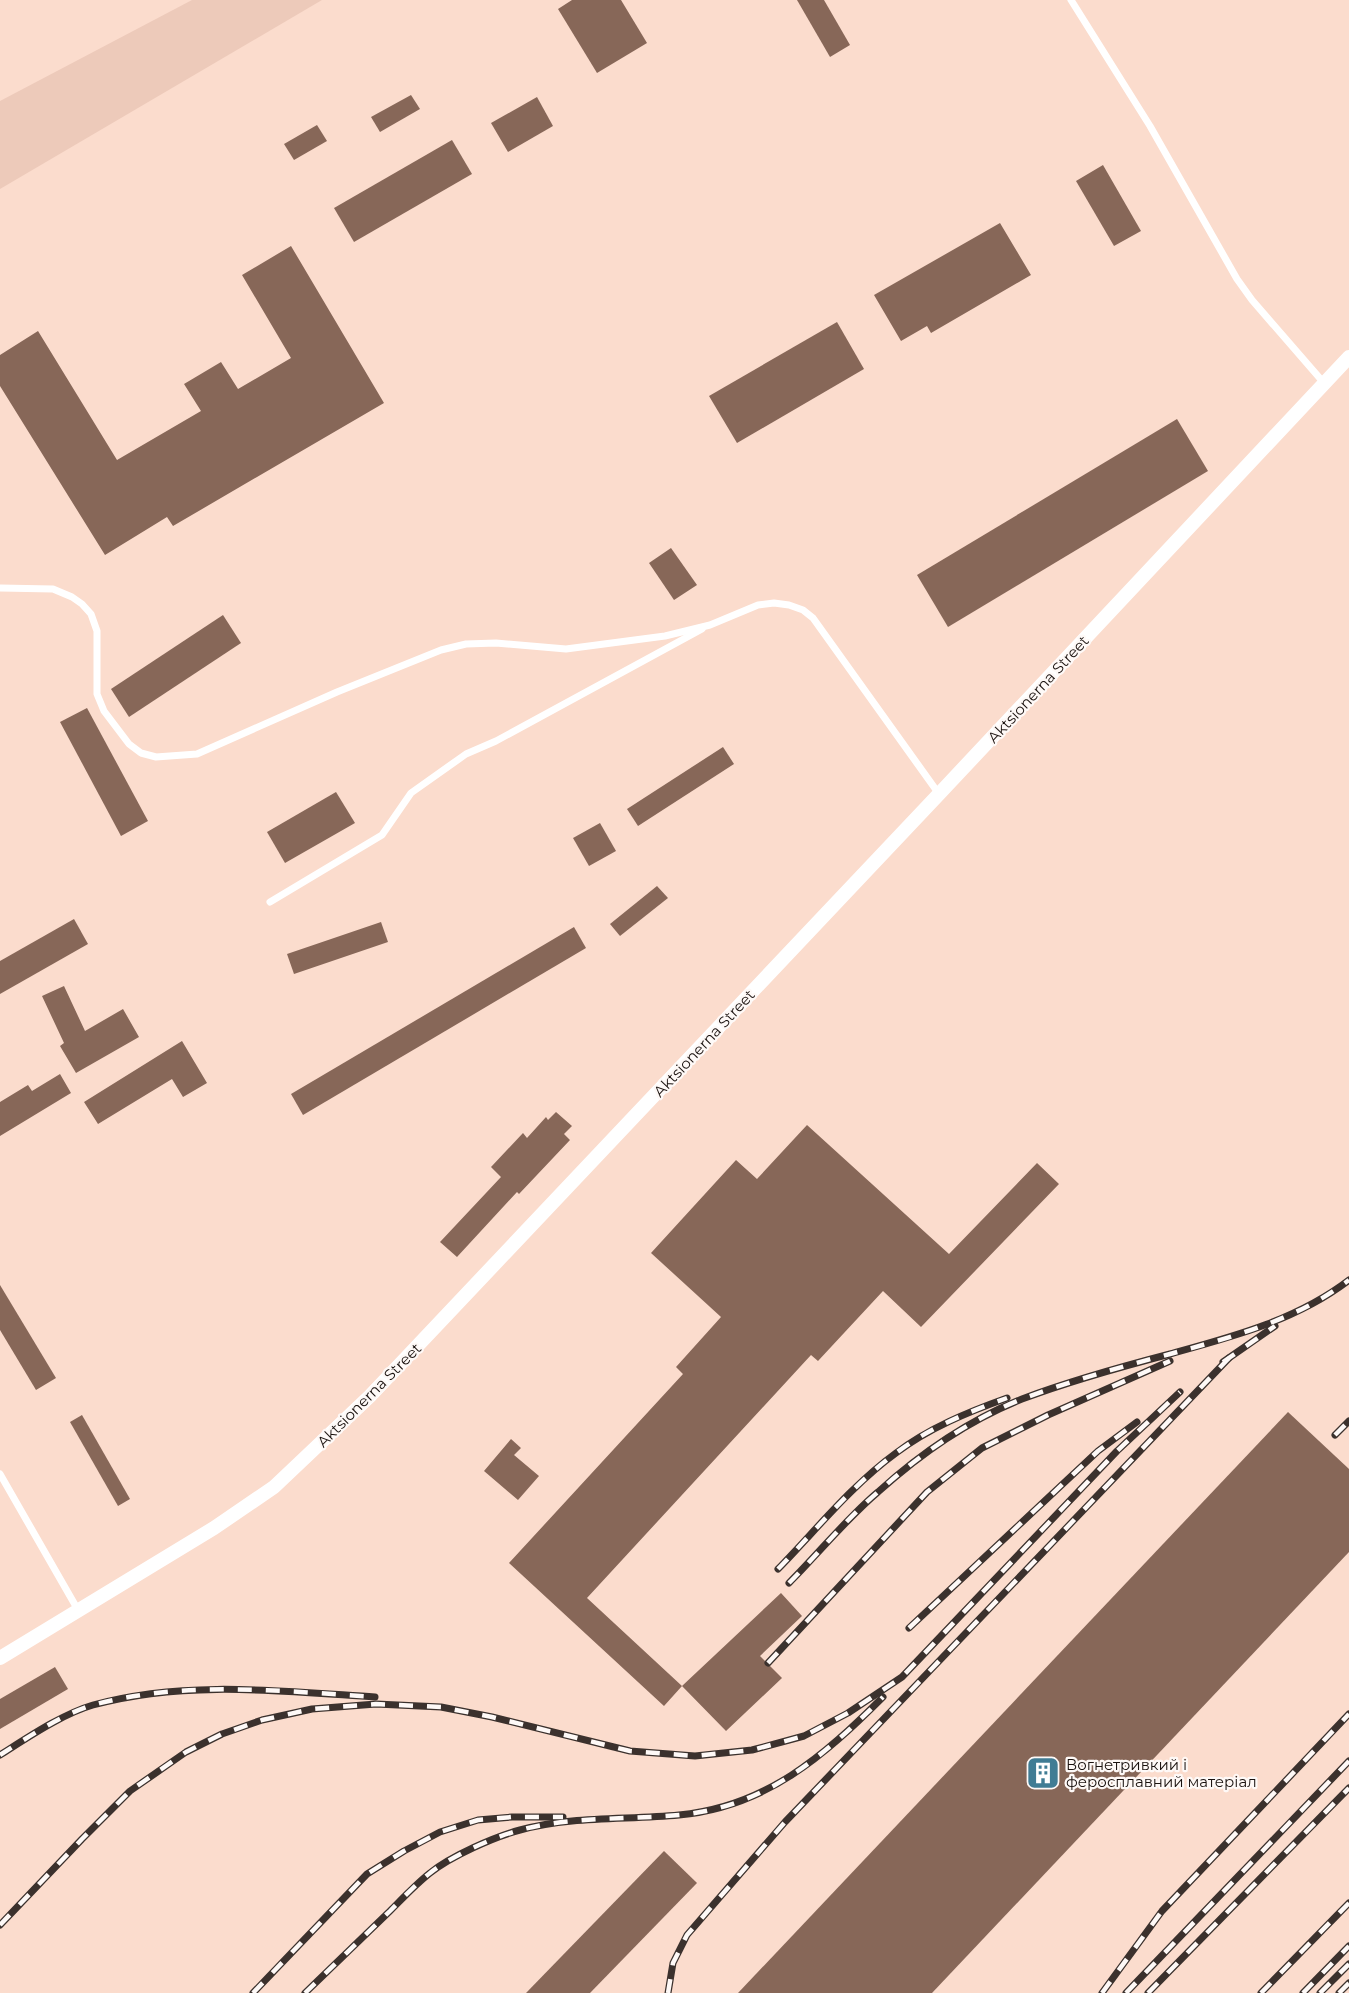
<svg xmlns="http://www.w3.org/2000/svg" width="1349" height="1993" font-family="Montserrat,sans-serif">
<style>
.built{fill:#fbdccd}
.green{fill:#edcaba}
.building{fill:#876758}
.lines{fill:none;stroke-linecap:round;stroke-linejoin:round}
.lane{stroke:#fff;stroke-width:7}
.street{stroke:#fff;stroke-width:14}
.rail-casing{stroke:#3b312d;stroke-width:7}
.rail{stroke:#fef9f7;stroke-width:4.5;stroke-dasharray:14;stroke-linecap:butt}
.labels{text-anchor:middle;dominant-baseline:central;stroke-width:4.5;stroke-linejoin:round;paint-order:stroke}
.street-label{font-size:15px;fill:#1a120f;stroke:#fef9f7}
.poi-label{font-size:15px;fill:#1a120f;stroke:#fef9f7;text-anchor:start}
</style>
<rect width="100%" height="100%" fill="#ffe7dd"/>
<rect class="built" x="0" y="0" width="1349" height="1993"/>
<polygon class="green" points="192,0 322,0 0,189 0,101"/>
<g class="building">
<polygon points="572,0 621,0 647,43 597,73 558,9"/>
<polygon points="797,0 824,0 850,45 830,57"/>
<polygon points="411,95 420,109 380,132 371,117"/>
<polygon points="537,97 553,126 508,152 491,123"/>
<polygon points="317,125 327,141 294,160 284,144"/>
<polygon points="452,140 472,174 354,242 334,208"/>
<polygon points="1103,165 1141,231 1114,246 1076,181"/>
<polygon points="1000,223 1031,275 931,333 927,326 901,341 874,295"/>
<polygon points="291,246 384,403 173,526 167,517 105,555 0,386 0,355 38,331 117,460 201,411 184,384 221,362 238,389 291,358 242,275"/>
<polygon points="837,322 864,369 737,443 709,396"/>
<polygon points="1177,419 1208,471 948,627 917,575"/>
<polygon points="671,548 697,585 674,600 649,563"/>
<polygon points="223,615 241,643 129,717 111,689"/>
<polygon points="87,708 148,821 121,836 60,722"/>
<polygon points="723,747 734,764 638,826 627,809"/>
<polygon points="336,792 355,823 285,863 267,832"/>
<polygon points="600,823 616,851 589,866 573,838"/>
<polygon points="657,886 668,898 620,936 610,924"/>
<polygon points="74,919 88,944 0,994 0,961"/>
<polygon points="381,922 388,942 294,974 287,954"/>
<polygon points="574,927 586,948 303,1115 291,1094"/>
<polygon points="64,986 85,1031 123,1009 139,1037 76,1073 60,1046 64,1043 42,996"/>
<polygon points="182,1041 207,1083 183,1097 172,1079 98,1124 84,1102"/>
<polygon points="60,1074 71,1093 0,1136 0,1102 28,1085 32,1091"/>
<polygon points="556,1112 572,1126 564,1134 570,1140 519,1194 517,1192 457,1257 440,1242 501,1177 491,1167 523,1133 527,1138 546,1117 548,1120"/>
<polygon points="807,1125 949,1254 1037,1163 1059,1184 921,1327 883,1291 818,1361 811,1355 587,1598 682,1686 664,1706 509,1563 683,1374 676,1367 721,1317 651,1253 736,1160 757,1179"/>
<polygon points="0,1285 56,1378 36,1390 0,1330"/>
<polygon points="1288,1412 1349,1469 1349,1552 932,1993 738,1993"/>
<polygon points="82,1415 130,1499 118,1506 70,1422"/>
<polygon points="511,1439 521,1448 514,1455 539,1476 518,1500 484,1471"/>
<polygon points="781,1593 802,1616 760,1656 782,1678 726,1731 682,1686"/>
<polygon points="55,1667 68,1689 0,1729 0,1699"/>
<polygon points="664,1851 697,1883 590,1993 526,1993"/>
</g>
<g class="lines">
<g class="lane">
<polyline points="1071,0 1150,126 1237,279 1252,300 1324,383"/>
<polyline points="0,588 53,589 72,597 82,604 91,614 97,631 97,694 104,711 129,744 141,753 156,757 197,754 337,692 441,650 466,644 496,643 566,649 665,636 710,625 758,605 774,603 789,605 803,610 813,618 939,794"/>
<polyline points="270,902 382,835 411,793 466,754 496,741 702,629"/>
<polyline points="0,1474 78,1610"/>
</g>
<polyline class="street" points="0,1658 214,1528 274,1487 370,1396 939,794 1349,357"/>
<g class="rail-casing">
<g id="rail">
<polyline points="1223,1362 1275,1326"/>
<polyline points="1335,1435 1349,1421"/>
<path d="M778 1569C816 1530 852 1485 896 1453 929 1428 968 1412 1007 1398"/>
<path d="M789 1583C819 1553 846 1519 878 1492 920 1454 969 1420 1022 1399 1070 1381 1120 1367 1170 1354 1232 1337 1297 1320 1349 1280"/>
<polyline points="909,1628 1098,1451 1137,1422"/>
<polyline points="768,1663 927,1492 982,1448 1048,1415 1170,1361"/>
<path d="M0 1755C27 1738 62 1714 93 1705 184 1680 282 1691 375 1697"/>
<polyline points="0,1925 82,1839 130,1791 186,1752 222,1734 262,1720 312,1709 376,1704 441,1707 492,1717 630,1751 695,1756 752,1750 804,1736 848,1713 902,1677 1117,1451 1180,1392"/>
<polyline points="253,1993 367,1874 404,1851 440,1832 478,1820 512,1817 563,1817"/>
<path d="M305 1993C333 1966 362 1938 390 1911 403 1898 416 1884 430 1873 451 1856 494 1837 520 1830 571 1816 626 1820 679 1815 766 1807 824 1756 883 1697"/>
<polyline points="668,1993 673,1963 687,1935 785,1822 1229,1358"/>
<polyline points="1102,1993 1162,1911 1349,1714"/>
<polyline points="1126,1993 1349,1761"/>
<polyline points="1148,1993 1349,1788"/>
<polyline points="1261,1993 1349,1903"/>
<polyline points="1303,1993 1349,1946"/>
<polyline points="1320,1993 1349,1964"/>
<polyline points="1339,1993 1349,1983"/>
</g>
</g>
<use href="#rail" class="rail"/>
</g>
<defs>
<g id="building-square" transform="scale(1.725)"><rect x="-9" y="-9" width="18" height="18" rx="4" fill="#407c94" stroke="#fef9f7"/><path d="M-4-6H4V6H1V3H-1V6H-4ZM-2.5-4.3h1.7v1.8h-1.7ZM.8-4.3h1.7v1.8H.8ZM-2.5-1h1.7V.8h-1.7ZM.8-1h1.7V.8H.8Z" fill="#fff"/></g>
</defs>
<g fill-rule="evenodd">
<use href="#building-square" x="1043" y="1773"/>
</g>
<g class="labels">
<g class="street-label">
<text transform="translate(1038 689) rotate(-47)">Aktsionerna Street</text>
<text transform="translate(704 1043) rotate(-47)">Aktsionerna Street</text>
<text transform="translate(369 1395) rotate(-45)">Aktsionerna Street</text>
</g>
<g class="poi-label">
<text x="1066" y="1764">Вогнетривкий і<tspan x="1066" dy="17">феросплавний матеріал</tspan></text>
</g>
</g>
</svg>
